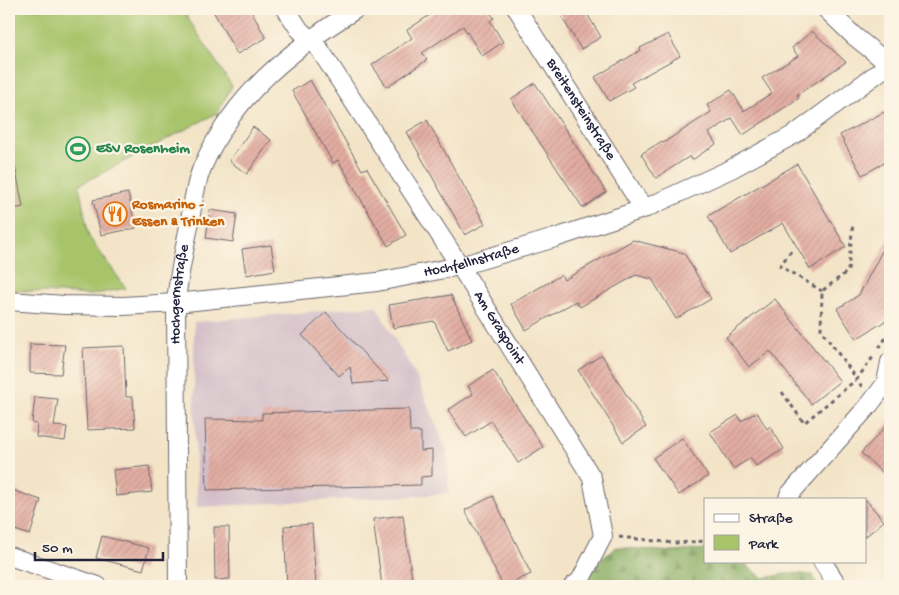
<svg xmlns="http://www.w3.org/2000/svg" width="899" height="595" font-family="'Gochi Hand',sans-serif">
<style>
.industrial{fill:#d2bdc8}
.green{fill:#a7c46a;stroke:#647352}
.forest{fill:url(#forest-firs);stroke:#54664c}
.building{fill:url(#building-hatch)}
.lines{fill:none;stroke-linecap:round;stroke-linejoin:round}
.minor-casing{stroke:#6b666c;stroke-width:20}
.path{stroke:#6b666c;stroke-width:3;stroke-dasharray:4 4;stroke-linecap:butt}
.minor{stroke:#fff;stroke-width:18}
.labels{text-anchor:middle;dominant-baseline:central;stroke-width:4.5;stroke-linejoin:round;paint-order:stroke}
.street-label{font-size:15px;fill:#22223b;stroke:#fcf5e5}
.leisure-label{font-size:15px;font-weight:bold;fill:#27864d;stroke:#fcf5e5;text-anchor:start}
.food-label{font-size:15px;font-weight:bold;fill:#c56008;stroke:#fcf5e5;text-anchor:start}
</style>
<defs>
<pattern id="forest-firs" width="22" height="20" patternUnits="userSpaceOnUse" patternTransform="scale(1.25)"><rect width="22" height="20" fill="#85aa5e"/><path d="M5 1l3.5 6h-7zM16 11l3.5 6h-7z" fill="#6c8a4f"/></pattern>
<pattern id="building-hatch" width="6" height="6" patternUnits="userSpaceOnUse" patternTransform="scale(1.25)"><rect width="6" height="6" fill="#e3ada3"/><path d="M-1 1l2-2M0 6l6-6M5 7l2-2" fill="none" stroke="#c2958d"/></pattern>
</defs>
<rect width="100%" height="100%" fill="#fcf5e5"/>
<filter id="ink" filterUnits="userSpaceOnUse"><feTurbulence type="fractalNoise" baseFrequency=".02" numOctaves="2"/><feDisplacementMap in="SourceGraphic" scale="10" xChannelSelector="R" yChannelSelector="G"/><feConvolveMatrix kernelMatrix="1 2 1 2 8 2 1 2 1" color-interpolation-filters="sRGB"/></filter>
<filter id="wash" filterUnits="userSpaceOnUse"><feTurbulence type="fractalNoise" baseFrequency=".0096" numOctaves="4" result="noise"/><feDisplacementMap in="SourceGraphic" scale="20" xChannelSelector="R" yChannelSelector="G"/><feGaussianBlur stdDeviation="1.12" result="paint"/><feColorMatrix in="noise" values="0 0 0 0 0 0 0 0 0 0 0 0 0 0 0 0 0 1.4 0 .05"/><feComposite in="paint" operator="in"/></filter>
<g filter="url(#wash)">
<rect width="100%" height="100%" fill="#f3e4c7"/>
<polygon class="industrial" points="376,306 416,376 447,451 449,494 197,507 194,385 194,322"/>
<polygon class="green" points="9,9 182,9 232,86 217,113 79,185 89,237 126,288 91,295 9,290"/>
<polygon class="forest" points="616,547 673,552 705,549 705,561 750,561 746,565 763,578 791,573 813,575 817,586 578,586 596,564"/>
<g id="blocks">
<g class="building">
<polygon points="212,9 250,9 266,38 237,54"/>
<polygon points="439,9 488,9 494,18 490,21 503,42 482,56 463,26 422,53 427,60 387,87 372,65 412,38 407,30"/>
<polygon points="557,9 584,9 601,37 581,49"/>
<polygon points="812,31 846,62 797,95 799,98 743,135 732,118 709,133 716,144 692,160 690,156 656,178 641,154 662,141 663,143 711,112 707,105 731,90 744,111 772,93 762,78 798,56 792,48"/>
<polygon points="668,34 680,56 631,83 634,87 609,101 595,77 641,50 640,48"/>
<polygon points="310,80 362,170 367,168 406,235 388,246 338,160 333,163 292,91"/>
<polygon points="535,83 606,192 583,208 511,99"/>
<polygon points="890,109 890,160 862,175 840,135"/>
<polygon points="427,120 485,224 465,235 407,132"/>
<polygon points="253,127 271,140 247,174 229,161"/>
<polygon points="797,164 846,247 810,269 783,223 730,254 708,216"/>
<polygon points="15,166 23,207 9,210 9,167"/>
<polygon points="128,193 136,228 101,235 93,200"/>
<polygon points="210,210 237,214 233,242 206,238"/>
<polygon points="890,236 890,318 856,339 837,309 859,295"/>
<polygon points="633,240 684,253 711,299 676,319 652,279 636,275 580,307 576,301 526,330 511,304 561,275 564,280"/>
<polygon points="271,245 275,270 246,275 242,249"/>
<polygon points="451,295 472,340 448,351 434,321 393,328 389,305"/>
<polygon points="775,299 840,381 811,404 770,351 749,367 726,337"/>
<polygon points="326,312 364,354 389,381 353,384 350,367 339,376 302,335"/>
<polygon points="30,344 65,345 61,374 30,373"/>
<polygon points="124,346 126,397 133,397 135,428 87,430 83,348"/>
<polygon points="602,355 646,427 623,442 578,370"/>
<polygon points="493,370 543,447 518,463 491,421 466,437 448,410 473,394 468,386"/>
<polygon points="35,397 58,399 54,426 67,427 65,441 36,437 37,424 32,423"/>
<polygon points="409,409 410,432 421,432 421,451 432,450 432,476 421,477 421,485 207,490 205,419 262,420 262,413"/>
<polygon points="757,412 767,429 770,426 784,449 756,466 751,458 733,469 710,432 738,415 741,421"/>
<polygon points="890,422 890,467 884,474 861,453"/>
<polygon points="682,438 708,476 679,495 653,458"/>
<polygon points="149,466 152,492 116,496 113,470"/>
<polygon points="9,489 41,500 30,535 9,528"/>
<polygon points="493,496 531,574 505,586 503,586 465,510"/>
<polygon points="865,499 884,521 865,537"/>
<polygon points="403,515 413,586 382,586 373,519"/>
<polygon points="312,524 316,586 287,586 284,526"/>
<polygon points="214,527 229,527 230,579 215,580"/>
<polygon points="102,536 149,548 143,570 96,558"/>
</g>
</g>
</g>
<g filter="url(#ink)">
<use href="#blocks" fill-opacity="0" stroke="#6b666c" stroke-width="1"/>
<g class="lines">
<g class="minor-casing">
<g id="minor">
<path id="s1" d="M286 9 299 29 320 50 460 266 592 478 603 536 580 581 573 586"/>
<path id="s2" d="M517 9 636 197 646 208"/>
<polyline points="826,9 854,36 890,65"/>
<path id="s3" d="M9 301 64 305 123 306 176 303 377 282 460 266 555 238 646 208 731 169 795 134 890 64"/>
<polyline points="788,499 789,495 870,404 886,383 890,362"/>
<polyline points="9,556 98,586"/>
<polyline points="822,561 838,586"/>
<path id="s4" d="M178 586 176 303C178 279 183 255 188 231 192 211 194 187 202 168 233 95 291 50 356 9"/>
</g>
</g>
<g class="path">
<polyline points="791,251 780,266 822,291"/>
<polyline points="879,348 890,332"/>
<polyline points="862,387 857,379 873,357"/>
<polyline points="782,392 804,423 857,379 821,330 822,291 848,271 853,223"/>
<polyline points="619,537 674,543 705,541"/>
</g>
<use href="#minor" class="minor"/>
</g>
</g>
<defs>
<g id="stadium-ring" transform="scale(1.25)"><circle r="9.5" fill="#fcf5e5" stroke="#2e9e5b" stroke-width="1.5"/><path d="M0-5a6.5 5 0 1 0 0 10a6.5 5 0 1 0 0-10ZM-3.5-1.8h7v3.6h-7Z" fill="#2e9e5b"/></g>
<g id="restaurant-ring" transform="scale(1.25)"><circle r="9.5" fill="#fcf5e5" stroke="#e8710a" stroke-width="1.5"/><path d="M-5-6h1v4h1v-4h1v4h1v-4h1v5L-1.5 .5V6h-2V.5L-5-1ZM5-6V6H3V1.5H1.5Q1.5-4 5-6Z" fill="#e8710a"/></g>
</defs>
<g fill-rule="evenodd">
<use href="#stadium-ring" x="78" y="149"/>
<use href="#restaurant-ring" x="115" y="214"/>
</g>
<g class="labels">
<g class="street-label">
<text stroke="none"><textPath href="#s2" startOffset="119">Breitensteinstraße</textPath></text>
<text stroke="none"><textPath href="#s3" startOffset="466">Hochfellnstraße</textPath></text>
<text stroke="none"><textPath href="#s4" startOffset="292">Hochgernstraße</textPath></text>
<text stroke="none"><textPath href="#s1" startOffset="384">Am Graspoint</textPath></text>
</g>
<g class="leisure-label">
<text x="96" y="149">ESV Rosenheim</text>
</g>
<g class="food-label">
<text x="132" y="205">Rosmarino -<tspan x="132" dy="17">Essen &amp; Trinken</tspan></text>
</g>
</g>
<rect width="899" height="595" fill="none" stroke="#fcf5e5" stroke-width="30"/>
<rect x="704" y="498" width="162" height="65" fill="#fcf5e5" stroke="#a5a1a1"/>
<rect x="714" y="514" width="25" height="8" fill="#ffffff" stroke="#a5a1a1"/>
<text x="749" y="522" font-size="15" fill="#22223b">Straße</text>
<rect x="714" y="535" width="25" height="15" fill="#a7c46a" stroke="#a5a1a1"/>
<text x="749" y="548" font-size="15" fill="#22223b">Park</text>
<path d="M35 552v8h128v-8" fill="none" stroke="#22223b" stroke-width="2.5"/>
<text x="42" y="552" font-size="15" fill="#22223b" stroke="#fcf5e5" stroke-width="4" paint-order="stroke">50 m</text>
</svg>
